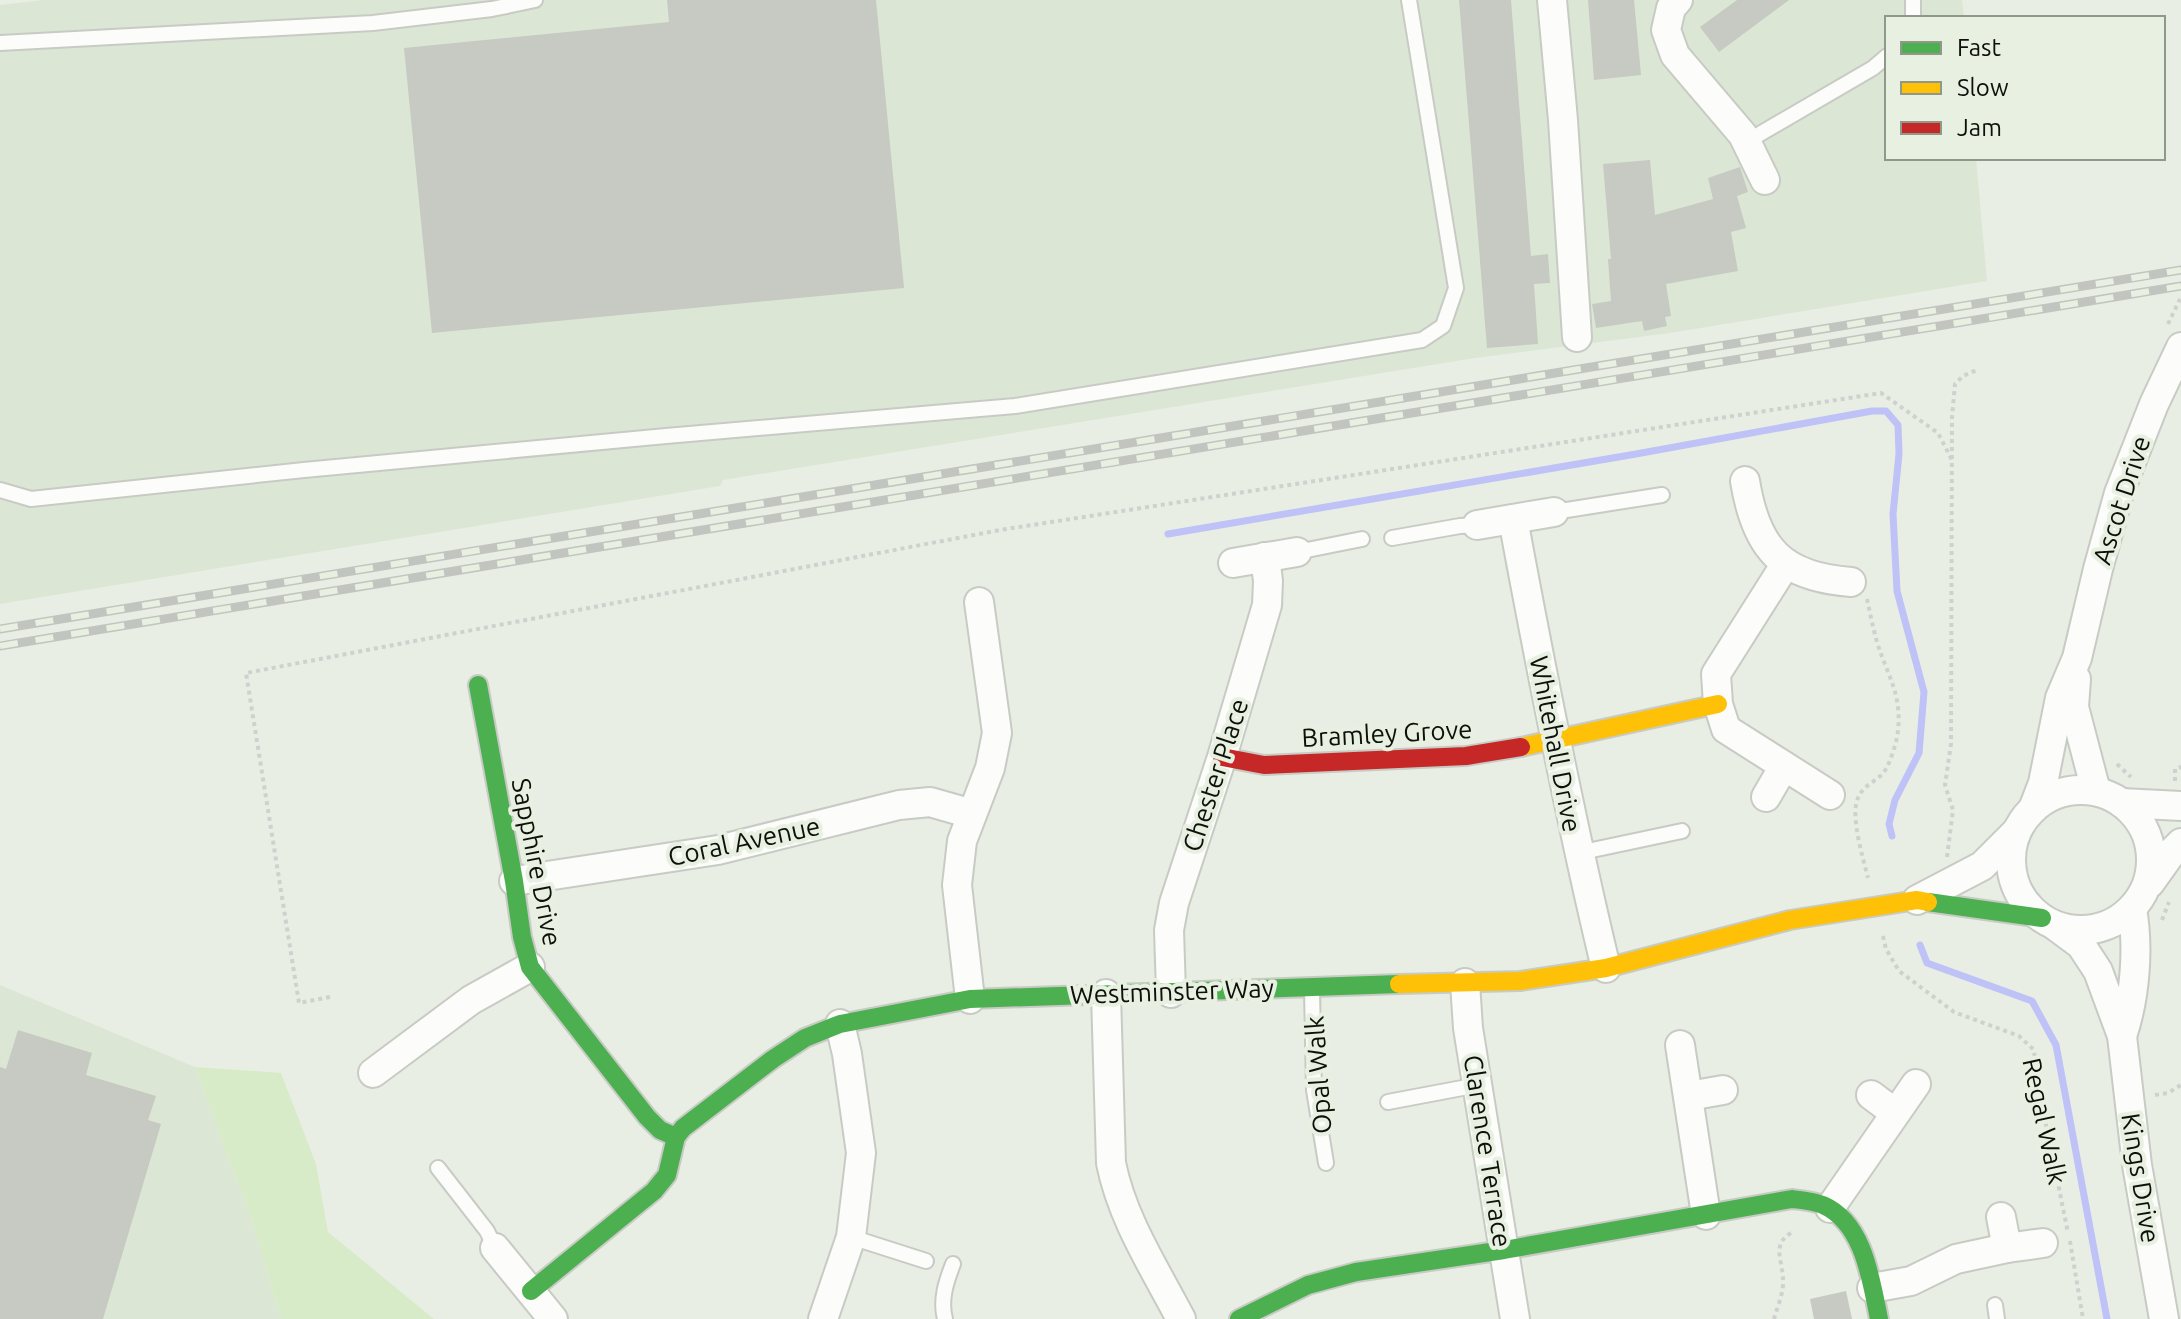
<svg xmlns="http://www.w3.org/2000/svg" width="2181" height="1319" font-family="Ubuntu,sans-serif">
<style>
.built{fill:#dce6d5}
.green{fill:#d8ebc9}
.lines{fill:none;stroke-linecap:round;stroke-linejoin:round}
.stream{stroke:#bec2f7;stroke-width:7}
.building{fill:#c6cac2}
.lane-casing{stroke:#c7cbc4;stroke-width:18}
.street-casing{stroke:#c7cbc4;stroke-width:32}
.fast-casing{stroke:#c7cbc4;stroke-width:22}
.slow-casing{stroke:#c7cbc4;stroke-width:22}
.jam-casing{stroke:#c7cbc4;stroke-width:22}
.path{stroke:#d0d1ce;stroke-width:4;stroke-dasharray:4 4;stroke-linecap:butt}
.lane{stroke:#fcfcfb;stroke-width:14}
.street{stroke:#fcfcfb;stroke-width:28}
.fast{stroke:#4caf50;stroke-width:18}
.slow{stroke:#ffc107;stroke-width:18}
.jam{stroke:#c62828;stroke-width:18}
.rail-casing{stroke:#c2c4c0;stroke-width:9}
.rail{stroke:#e8f1e1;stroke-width:6;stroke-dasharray:18;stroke-linecap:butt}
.labels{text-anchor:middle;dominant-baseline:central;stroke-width:8;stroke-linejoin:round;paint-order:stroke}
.street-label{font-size:26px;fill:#0d100b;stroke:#e8f1e1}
</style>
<rect width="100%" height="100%" fill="#e9eee4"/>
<g class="built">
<polygon points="43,0 1962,0 1964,18 1887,18 1887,158 1976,158 1987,281 1670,333 1475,358 723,480 720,486 0,604 0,5"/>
<polygon points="0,985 195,1067 251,1219 281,1319 0,1319"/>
</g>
<polygon class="green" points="195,1067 281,1073 316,1164 328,1232 434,1319 281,1319 251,1219"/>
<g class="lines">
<g class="stream">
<polyline points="1168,534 1636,454 1872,411 1886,411 1898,425 1899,454 1893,514 1897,591 1924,692 1919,753 1895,800 1889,824 1892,836"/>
<polyline points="1920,945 1927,963 2032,1001 2056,1045 2107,1319"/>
</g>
</g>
<g class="building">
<polygon points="667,0 876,0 904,288 432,333 404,48 669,22"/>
<polygon points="1459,0 1511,0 1531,256 1548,254 1550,283 1534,284 1538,344 1487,348"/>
<polygon points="1588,0 1634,0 1641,75 1594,80"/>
<polygon points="1737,0 1789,0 1719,52 1700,27"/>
<polygon points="1650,160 1655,215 1713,199 1708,178 1740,167 1748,192 1737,196 1746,228 1731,232 1738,271 1666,284 1671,316 1665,317 1667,326 1644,331 1642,321 1596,328 1592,304 1611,301 1608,259 1611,259 1603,164"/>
<polygon points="18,1030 92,1053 86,1075 156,1096 148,1120 161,1124 103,1319 0,1319 0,1067 6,1069"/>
<polygon points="1846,1291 1852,1319 1814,1319 1810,1299"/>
</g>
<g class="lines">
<g class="lane-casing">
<g id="lane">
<polyline points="1913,18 1913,0"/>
<polyline points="0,43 373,23 492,9 535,0"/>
<polyline points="1746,142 1873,68 1887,56"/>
<polyline points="0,490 31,499 304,470 666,436 1015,406 1422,340 1443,326 1456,288 1409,0"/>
<polyline points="1554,512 1662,495"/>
<polyline points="1392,538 1460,526 1477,525"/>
<polyline points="1297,552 1362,539"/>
<polyline points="1578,853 1682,831"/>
<polyline points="1312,990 1314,1090 1326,1163"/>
<polyline points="1388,1102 1478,1085"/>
<polyline points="438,1168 487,1231 495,1248"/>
<polyline points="851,1237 926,1261"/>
<polyline points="1995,1305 1997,1319"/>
<path d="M945 1319C940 1300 946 1282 953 1264"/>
</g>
</g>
<g class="street-casing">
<g id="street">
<polyline points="1552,0 1563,120 1577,337"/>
<polyline points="1678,0 1671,8 1666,30 1675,55 1743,135 1765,180"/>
<path d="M1745 481C1756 549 1782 577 1851 582"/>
<path d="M1513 519C1541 670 1570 819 1606 968"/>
<polyline points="1477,525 1554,512"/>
<polyline points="1233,563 1297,552"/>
<polyline points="1785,565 1716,674 1718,704 1726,729 1830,795"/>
<polyline points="2076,679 2074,707 2096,791"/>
<circle cx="2081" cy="860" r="70"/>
<polyline points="1766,797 1784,766"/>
<polyline points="2122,803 2181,806"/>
<polyline points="2033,809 2043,783 2060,698 2077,658 2098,569 2119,493 2154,404 2181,347"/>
<polyline points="514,881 718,850 899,805 930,802 972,814"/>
<polyline points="2150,883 2172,852 2181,843"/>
<polyline points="1917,900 1982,866 2016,832"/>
<polyline points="2054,925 2081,945 2098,971 2122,1036 2137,1165 2164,1319"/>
<polyline points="1465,983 1468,1028 1515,1319"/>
<polyline points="1171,993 1169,930 1174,903 1222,757 1267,605 1268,581 1265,557"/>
<path d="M1106 994 1111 1163C1122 1219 1155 1269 1181 1319"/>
<polyline points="970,999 957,885 962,841 990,768 997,733 979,602"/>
<path d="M2122 1036C2135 998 2139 948 2132 909"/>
<polyline points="1680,1045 1706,1215"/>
<polyline points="373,1073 471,1000 530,967"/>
<polyline points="1871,1095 1895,1113"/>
<polyline points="1689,1096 1723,1090"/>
<polyline points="1830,1208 1916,1084"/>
<polyline points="2001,1217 2007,1248"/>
<polyline points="495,1248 553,1319"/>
<polyline points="1872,1288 1911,1281 1956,1259 2007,1248 2043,1243"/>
<polyline points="823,1319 851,1237 861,1153 847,1054 840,1024"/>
</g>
</g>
<g class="fast-casing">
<g id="fast">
<polyline points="478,685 514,881 522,937 530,967 647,1117 660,1130 676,1137"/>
<polyline points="1928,902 2042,918"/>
<polyline points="531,1291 654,1191 667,1175 676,1137 683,1128 773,1059 805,1038 840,1024 970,999 1399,984"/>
<path d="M1239 1319 1308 1285 1356 1272 1504 1250 1792 1199C1802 1200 1813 1201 1823 1205 1864 1223 1871 1280 1879 1319"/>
</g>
</g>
<g class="slow-casing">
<g id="slow">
<polyline points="1521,747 1718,704"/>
<polyline points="1399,984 1520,981 1606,968 1790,920 1917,900 1928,902"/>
</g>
</g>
<g class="jam-casing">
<polyline id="jam" points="1222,757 1264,765 1466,756 1521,747"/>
</g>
<g class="path">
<polyline points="2168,324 2181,297"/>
<path d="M1867 599C1870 613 1873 628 1877 642 1887 675 1902 693 1898 731 1897 741 1890 764 1884 772 1876 782 1863 785 1858 798 1850 816 1863 858 1868 878"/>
<polyline points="2117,764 2131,777"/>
<polyline points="2175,781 2175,769 2181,767"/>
<polyline points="1947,857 1953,810 1945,785 1951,744 1952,417 1955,384 1963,376 1979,369"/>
<polyline points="2162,920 2169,902"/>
<polyline points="1883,936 1886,949 1899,971 1954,1012 2019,1036 2034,1050 2037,1080 2068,1233"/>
<polyline points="330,997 299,1003 246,673 1000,530 1881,393 1938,433 1952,460"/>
<polyline points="2155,1095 2168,1093 2181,1085"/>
<polyline points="2070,1241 2083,1319"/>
<path d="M1774 1319C1777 1307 1784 1293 1783 1280 1783 1262 1771 1244 1791 1233"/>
</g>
<use href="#lane" class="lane"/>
<use href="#street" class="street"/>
<use href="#fast" class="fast"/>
<use href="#slow" class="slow"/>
<use href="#jam" class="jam"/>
<g class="rail-casing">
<g id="rail">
<polyline points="0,629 2181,270"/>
<polyline points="0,646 2181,286"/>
</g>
</g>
<use href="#rail" class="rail"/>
</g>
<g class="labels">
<g class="street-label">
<text transform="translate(2121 500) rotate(-72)">Ascot Drive</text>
<text transform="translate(1387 733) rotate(-3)">Bramley Grove</text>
<text transform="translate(1556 744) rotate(79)">Whitehall Drive</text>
<text transform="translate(1215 775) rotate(-72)">Chester Place</text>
<text transform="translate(744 841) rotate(-12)">Coral Avenue</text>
<text transform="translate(537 862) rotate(79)">Sapphire Drive</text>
<text transform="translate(1172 991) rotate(-2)">Westminster Way</text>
<text transform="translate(1318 1075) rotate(-94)">Opal Walk</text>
<text transform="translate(2045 1121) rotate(78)">Regal Walk</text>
<text transform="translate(1488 1151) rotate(81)">Clarence Terrace</text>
<text transform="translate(2141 1178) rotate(81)">Kings Drive</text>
</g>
</g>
<rect x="1885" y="16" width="280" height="144" fill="#e8f1e1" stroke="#90978b" stroke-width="2"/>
<rect x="1901" y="42" width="40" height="12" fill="#4caf50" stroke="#90978b" stroke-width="2"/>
<text x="1957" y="56" font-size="24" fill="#0d100b">Fast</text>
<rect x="1901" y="82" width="40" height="12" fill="#ffc107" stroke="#90978b" stroke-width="2"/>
<text x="1957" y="96" font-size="24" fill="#0d100b">Slow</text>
<rect x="1901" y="122" width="40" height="12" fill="#c62828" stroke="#90978b" stroke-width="2"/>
<text x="1957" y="136" font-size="24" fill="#0d100b">Jam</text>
</svg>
